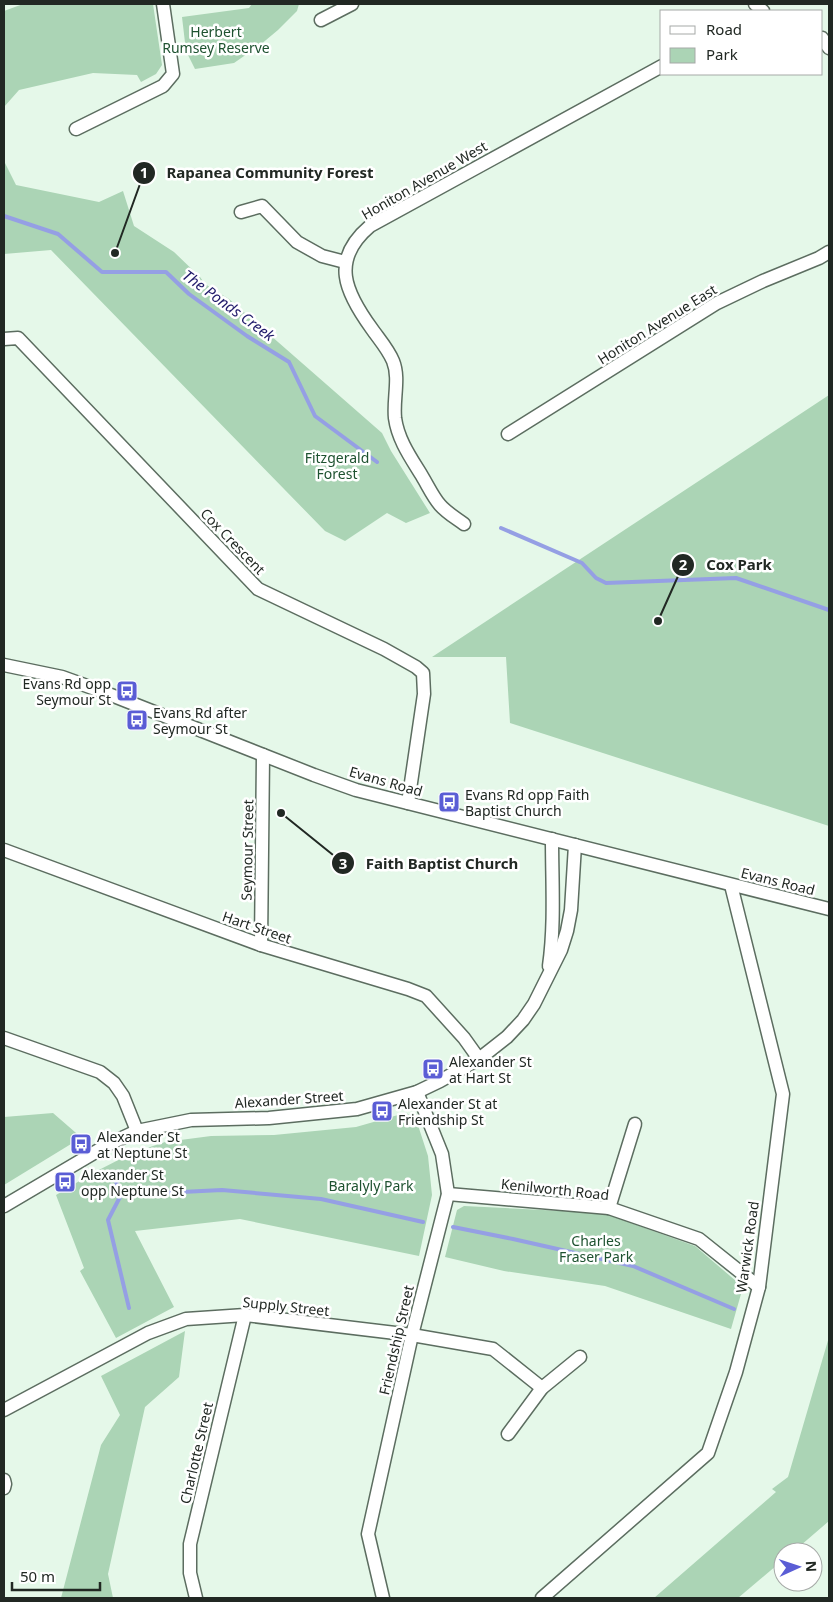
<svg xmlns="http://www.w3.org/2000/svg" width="833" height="1602" font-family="'Noto Sans',sans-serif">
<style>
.green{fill:#abd4b5}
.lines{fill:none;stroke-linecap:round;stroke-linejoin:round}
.stream{stroke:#959fe4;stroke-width:4}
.minor-casing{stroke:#5c6d60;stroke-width:15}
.minor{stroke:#fff;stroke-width:12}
.labels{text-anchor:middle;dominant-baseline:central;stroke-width:5;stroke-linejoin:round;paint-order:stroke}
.park-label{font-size:14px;fill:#1e5230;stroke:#fff}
.street-label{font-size:14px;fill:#212823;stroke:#fff}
.poi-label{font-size:14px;fill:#212823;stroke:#fff;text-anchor:start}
.water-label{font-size:15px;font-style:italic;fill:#201a6a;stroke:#fff}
.leader{fill:none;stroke:#212823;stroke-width:2}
.callout-dot{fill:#212823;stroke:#fff;stroke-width:2}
.mark-label{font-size:15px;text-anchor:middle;font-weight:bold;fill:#fff}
.callout-label{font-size:15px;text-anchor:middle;font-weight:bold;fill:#212823;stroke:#fff;stroke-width:5;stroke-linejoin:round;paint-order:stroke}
</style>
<rect width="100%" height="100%" fill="#e5f8e9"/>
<g class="green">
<polygon points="23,4 153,4 162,65 156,74 141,82 137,75 93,73 19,90 4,107 4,11"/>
<polygon points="252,4 299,4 297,11 278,30 260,45 234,63 195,69 186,51 182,17 249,8"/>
<polygon points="4,161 16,185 99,202 123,191 134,226 174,252 200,277 205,284 229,299 382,433 391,451 430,513 406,523 387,513 345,541 325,531 51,250 4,254"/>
<polygon points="829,395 829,826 510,723 506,657 432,657"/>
<polygon points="53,1113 83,1139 71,1144 4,1185 4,1117"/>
<polygon points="405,1113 415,1116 428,1156 432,1195 419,1256 240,1219 135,1231 174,1307 116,1338 80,1271 84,1268 56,1195 91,1174 132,1153 165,1142 211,1136 274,1135 356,1127"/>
<polygon points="464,1206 603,1213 695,1246 743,1287 731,1329 605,1286 504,1271 445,1257 457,1210"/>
<polygon points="185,1331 179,1377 145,1407 108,1574 113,1598 61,1598 101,1445 120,1415 101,1376"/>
<polygon points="829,1337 829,1521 793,1552 783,1552 783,1560 738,1598 654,1598 776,1492 772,1489 788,1477"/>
</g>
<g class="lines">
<g class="stream">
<polyline points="4,216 58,234 102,272 166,272 189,294 247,336 289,362 315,416 377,462"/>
<polyline points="501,528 582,563 596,578 606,583 736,578 829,610"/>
<polyline points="113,1174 121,1195 222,1190 321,1199 423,1222"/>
<polyline points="121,1195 108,1220 129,1308"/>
<polyline points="453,1227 513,1239 633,1266 734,1309"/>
</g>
<g class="minor-casing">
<g id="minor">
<polyline points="755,4 763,11"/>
<polyline points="321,20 352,4"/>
<polyline points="822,38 829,48"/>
<polyline points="76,129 163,86 173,74 163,4"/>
<polyline points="241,212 262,206 297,242 322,256 345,262"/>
<polyline points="4,339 18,338 258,589 384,649 416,667 423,673 424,694 408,803"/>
<polyline points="508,434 717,303 763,281 819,258 829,252"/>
<path d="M464 524C456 518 447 513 440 505 433 497 428 486 422 476 411 458 398 440 395 418 393 399 400 378 393 361 388 349 379 339 372 329 345 292 330 260 370 226L662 66"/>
<polyline points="4,665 62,677 101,691 314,775 356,790 829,909"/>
<polyline points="4,850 261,945 408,989 426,996 464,1038 479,1059"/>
<polyline points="261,945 263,755"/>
<path d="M549 966C555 924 552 882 552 839"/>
<polyline points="4,1038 100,1072 114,1083 123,1096 137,1131"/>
<polyline points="448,1194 609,1208 699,1239 759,1287"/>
<polyline points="4,1206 109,1144 137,1131 191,1120 269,1118 357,1109 417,1092 440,1081 479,1059 507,1037 523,1020 534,1004 561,950 567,931 571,910 575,845"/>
<polyline points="609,1208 635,1124"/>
<polyline points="4,1410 148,1333 186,1319 245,1315 412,1335 493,1349 542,1388"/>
<polyline points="508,1434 542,1388 580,1357"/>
<polyline points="4,1480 5,1484 4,1488"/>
<polyline points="196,1598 190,1573 190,1544 245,1315"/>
<polyline points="383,1598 368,1534 412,1335 448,1194 442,1154 417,1092"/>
<polyline points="542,1598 708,1453 736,1372 759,1287 783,1094 731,885"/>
</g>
</g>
<use href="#minor" class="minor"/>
</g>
<defs>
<g id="bus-square" transform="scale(1.125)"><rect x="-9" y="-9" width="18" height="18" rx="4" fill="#5a5dd5" stroke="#fff"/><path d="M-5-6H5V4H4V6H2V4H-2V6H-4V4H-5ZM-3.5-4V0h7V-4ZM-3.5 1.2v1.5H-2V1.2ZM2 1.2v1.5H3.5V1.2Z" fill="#fff"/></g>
</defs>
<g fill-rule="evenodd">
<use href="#bus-square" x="127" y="691"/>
<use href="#bus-square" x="137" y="720"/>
<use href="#bus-square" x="449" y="802"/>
<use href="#bus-square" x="433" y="1069"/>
<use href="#bus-square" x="382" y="1111"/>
<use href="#bus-square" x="81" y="1144"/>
<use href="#bus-square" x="65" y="1182"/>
</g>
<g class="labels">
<g class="park-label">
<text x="216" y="31">Herbert<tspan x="216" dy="16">Rumsey Reserve</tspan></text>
<text x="337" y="457">Fitzgerald<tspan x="337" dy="16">Forest</tspan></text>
<text x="371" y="1185">Baralyly Park</text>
<text x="596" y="1240">Charles<tspan x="596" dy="16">Fraser Park</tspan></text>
</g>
<g class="street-label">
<text transform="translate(424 180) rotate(-30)">Honiton Avenue West</text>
<text transform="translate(657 324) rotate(-32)">Honiton Avenue East</text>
<text transform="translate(233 541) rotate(46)">Cox Crescent</text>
<text transform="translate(386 781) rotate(16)">Evans Road</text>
<text transform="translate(247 850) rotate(-89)">Seymour Street</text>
<text transform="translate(778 881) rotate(14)">Evans Road</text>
<text transform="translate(257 927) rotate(19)">Hart Street</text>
<text transform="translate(289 1099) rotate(-4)">Alexander Street</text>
<text transform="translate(555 1189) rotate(6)">Kenilworth Road</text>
<text transform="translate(747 1247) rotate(-82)">Warwick Road</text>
<text transform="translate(286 1306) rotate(6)">Supply Street</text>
<text transform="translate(396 1340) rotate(-77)">Friendship Street</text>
<text transform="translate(196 1453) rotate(-77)">Charlotte Street</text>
</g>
<g class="poi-label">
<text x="111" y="683" text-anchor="end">Evans Rd opp<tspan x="111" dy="16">Seymour St</tspan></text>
<text x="153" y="712">Evans Rd after<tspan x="153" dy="16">Seymour St</tspan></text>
<text x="465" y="794">Evans Rd opp Faith<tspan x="465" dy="16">Baptist Church</tspan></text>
<text x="449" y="1061">Alexander St<tspan x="449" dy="16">at Hart St</tspan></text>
<text x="398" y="1103">Alexander St at<tspan x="398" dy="16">Friendship St</tspan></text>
<text x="97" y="1136">Alexander St<tspan x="97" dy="16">at Neptune St</tspan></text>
<text x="81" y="1174">Alexander St<tspan x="81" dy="16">opp Neptune St</tspan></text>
</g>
<g class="water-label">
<text transform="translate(229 305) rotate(36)">The Ponds Creek</text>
</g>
</g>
<path class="leader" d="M115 253L144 173M658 621L683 565M281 813L343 863"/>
<g class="callout-dot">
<circle cx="115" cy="253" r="5"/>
<circle cx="658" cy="621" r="5"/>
<circle cx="281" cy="813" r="5"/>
<circle cx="144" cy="173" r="12"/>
<circle cx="683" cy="565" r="12"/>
<circle cx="343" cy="863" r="12"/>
</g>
<g class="mark-label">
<text x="144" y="178">1</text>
<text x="683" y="570">2</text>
<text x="343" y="869">3</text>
</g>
<g class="callout-label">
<text x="270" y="178">Rapanea Community Forest</text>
<text x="739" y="570">Cox Park</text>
<text x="442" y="869">Faith Baptist Church</text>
</g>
<rect width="833" height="1602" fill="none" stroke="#212823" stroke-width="10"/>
<rect x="660" y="10" width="162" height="65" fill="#ffffff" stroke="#a6a9a7"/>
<rect x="670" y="26" width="25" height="8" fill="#ffffff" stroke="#a6a9a7"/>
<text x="706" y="35" font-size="15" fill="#212823">Road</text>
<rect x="670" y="48" width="25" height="15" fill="#abd4b5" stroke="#a6a9a7"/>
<text x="706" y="60" font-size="15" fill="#212823">Park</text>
<g transform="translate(798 1567) rotate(87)"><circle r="24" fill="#ffffff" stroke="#a6a9a7"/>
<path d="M0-4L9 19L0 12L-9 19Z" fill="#5a5dd5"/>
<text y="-8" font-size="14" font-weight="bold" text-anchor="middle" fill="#212823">N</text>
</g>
<path d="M12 1582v8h88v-8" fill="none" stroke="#212823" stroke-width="2.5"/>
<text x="20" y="1582" font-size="15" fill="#212823" stroke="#ffffff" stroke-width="4" paint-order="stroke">50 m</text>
</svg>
